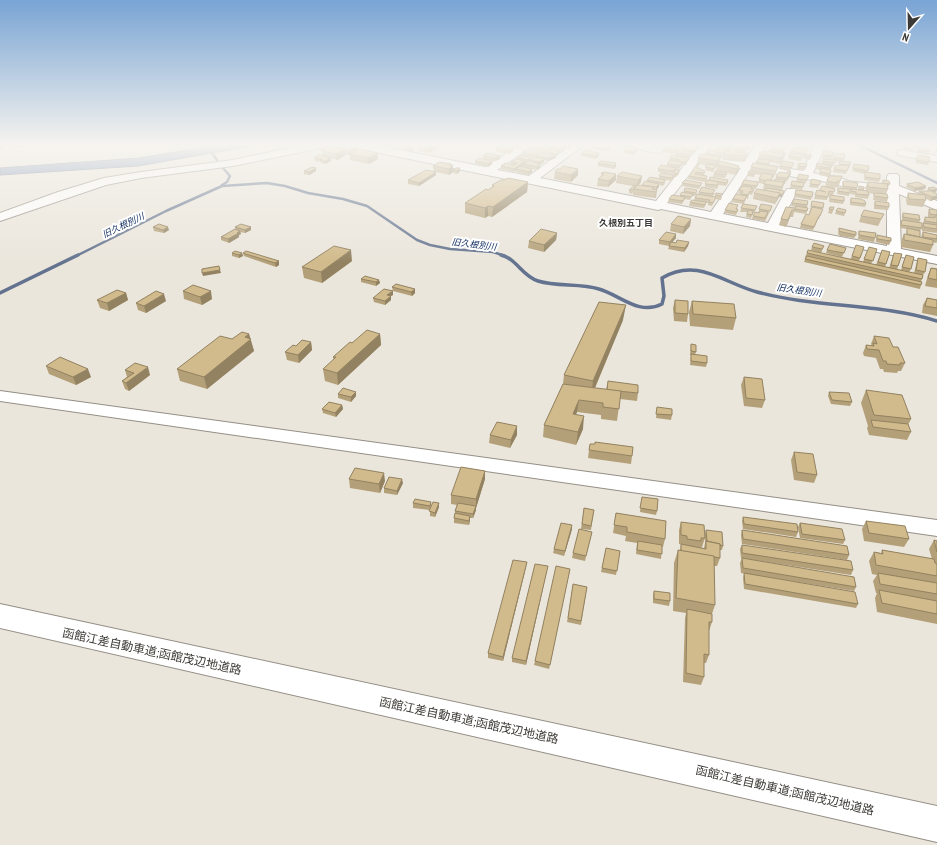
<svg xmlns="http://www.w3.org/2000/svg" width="937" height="845" font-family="'PT Sans Narrow','Noto Sans JP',sans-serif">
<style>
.water{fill:#748cb5;stroke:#63738f}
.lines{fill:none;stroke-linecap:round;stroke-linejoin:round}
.stream-far1{stroke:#63738f;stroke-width:2.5}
.stream{stroke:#63738f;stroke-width:3.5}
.minor-casing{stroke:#948f86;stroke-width:2}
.highway-casing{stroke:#948f86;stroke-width:2}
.minor{fill:#fff;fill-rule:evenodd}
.highway{fill:#fff;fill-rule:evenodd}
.wall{fill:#b4a078}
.shaded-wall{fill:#928261}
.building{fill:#d1ba8b;stroke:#928261}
.labels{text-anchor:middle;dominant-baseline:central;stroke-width:4;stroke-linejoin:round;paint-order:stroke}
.far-neighbourhood-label{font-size:9px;font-weight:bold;fill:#3c3a36;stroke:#fff}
.far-water-label{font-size:9px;font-style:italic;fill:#0c2a5d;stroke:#fff}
.near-street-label{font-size:12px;fill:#3c3a36;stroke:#fff}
</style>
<rect width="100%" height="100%" fill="#ebe6dc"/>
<polygon class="water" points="223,144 263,144 138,166 0,175 0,168 139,158"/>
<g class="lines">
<g class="stream-far1">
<polyline points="857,144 937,183"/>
<polyline points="210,150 217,160"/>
<polyline points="222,167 230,176 227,182 222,185"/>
<polyline points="76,256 166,211 222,186 267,183 285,186 308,193 343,199 367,206 417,240 430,245 450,249 493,252 505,256"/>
</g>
<g class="stream">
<path d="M501 255C517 259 522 276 538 281 557 287 580 283 599 289 620 295 639 316 662 304L664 296 662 278C698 257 723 283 757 292 816 308 879 303 937 321"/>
<polyline points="0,293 78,255"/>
</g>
<g class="minor-casing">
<g id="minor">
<polygon points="308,144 331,144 326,147 233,166 141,178 106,185 0,221 0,213 58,192 104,178 141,172 233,160"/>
<path d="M346 144H370L485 167 522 144H535L497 170 529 176 572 144H585L540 178 656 201 701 144H712L704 155 745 161 756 144H767L755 163 803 171 815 144H826L813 173 838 177 848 181 887 186V176L889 174H897L899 176V186L937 201V210L899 194 901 249 937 256V264L661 209 658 210 351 147ZM700 161 741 168 711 212 667 203ZM751 169 806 179 835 183 845 188 887 194V246L779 225 797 192 795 189H787L785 192 768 223 723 214Z"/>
<polygon points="622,144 645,144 655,146 656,144 668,144 661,152 657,153 623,146"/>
<polygon points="902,150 937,156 937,162 898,155 897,153 898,151"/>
<polygon points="0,391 937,520 937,536 0,401"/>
</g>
</g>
<g class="highway-casing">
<polygon id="highway" points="0,604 937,806 937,842 0,628"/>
</g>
<use href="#minor" class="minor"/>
<use href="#highway" class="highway"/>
</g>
<g class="wall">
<polygon points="12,144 26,144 23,148 12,148 11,145"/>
<polygon points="384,144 394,144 389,147"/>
<polygon points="410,144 445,144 429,153 418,151 417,147 410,146"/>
<polygon points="506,144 521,144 521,147 519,149 512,147 512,145 506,145"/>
<polygon points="546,144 553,144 552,145 553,145 553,144 572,144 572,147 569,149 565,148 565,150 561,153 560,153 559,154 556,156 556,158 548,161 544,160 544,162 540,165 540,168 537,170 532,169 532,172 528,175 516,172 516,170 514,172 501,169 501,166 511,164 511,162 517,159 517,157 531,158 533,157 522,155 522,152 539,152 539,153 542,153 542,152 530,149 530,146 548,147 550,145"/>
<polygon points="647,144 658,144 656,146"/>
<polygon points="673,144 702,144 693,154 692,154 691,155 689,158 684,157 689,158 688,161 686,165 682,165 679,169 676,168 675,171 673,174 658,172 658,169 667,166 667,164 669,161 670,158 675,155 676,153 675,154 663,152 663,149 678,148 678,150 682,150 682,149 685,146 685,145 682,148 673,146"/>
<polygon points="752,144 749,151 746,150 744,153 747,153 745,162 722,160 724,155 722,157 718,156 718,154 716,156 721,157 720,161 739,166 738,172 736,175 727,173 725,178 713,177 714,173 716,171 717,167 716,167 713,172 705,170 707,165 699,164 698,169 705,171 704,176 707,180 705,182 688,179 689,176 699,164 697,164 698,158 705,155 706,153 716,151 717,149 716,149 717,146 730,147"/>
<polygon points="773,144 789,144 784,150 784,152 786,153 785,156 780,164 770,162 769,166 778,167 776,173 774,177 773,177 772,180 774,181 776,179 776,177 788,173 788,171 779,169 780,166 794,163 790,171 791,171 791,174 786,182 785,182 783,187 782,191 782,197 779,197 775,204 753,199 754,193 763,190 764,184 758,183 756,189 752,189 754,190 752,195 749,194 748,199 746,198 744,204 756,209 754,213 753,213 751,218 746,217 747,212 740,212 743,204 732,202 733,199 741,195 741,194 738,193 739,190 742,184 758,182 761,175 755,174 754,177 747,176 748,173 750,171 751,167 757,164 759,154 771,150"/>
<polygon points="891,144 920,144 918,148 929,150 928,155 916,153 917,149 913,148 912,152 900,150 902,146"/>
<polygon points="635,145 634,147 638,148 637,151 633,155 624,153 624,150"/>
<polygon points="795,145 807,147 806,154 812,155 810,160 804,159 804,156 803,156 801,161 788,159 792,148 793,148"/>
<polygon points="610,146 610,149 607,151 591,149 591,147"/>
<polygon points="937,146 937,152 935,152"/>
<polygon points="402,147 414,150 409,152 402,150"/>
<polygon points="496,148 513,151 509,154 496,151"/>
<polygon points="321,150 346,151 358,150 378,159 369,164 350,160 350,155 346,155 337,160 331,158 331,161 325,164 321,163 321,162 315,161 314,158 322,156"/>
<polygon points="824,150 833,152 831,159 822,158"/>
<polygon points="581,153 599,156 595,159 581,156"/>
<polygon points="834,153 845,154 843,161 851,162 849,169 848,168 846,174 833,172 835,166 839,165 840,162 835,161 834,166 832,166 831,169 831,170 830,176 842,176 838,188 835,187 833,195 844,201 843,204 829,202 830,195 828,195 827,200 814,199 817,190 820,191 822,186 825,187 828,177 819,175 820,170 815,169 817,163 821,164 823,159 832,160"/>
<polygon points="918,155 929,162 928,165 915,163"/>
<polygon points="483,156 500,159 495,161 483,159"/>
<polygon points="475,161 492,161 492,164 488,167 475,164"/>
<polygon points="598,163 616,163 616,166 614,169 598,166"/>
<polygon points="451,164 451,165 453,165 453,170 460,168 460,171 457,174 453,173 453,172 449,175 436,172 436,175 419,186 408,184 408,180 434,172 433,166"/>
<polygon points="807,164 805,170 797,169 798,166"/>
<polygon points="854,164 869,166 867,173 880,179 879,182 864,180 865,174 852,171"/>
<polygon points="304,171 316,171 309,175 304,174"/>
<polygon points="555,172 578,175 571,182 554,179"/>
<polygon points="604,172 616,180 608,187 597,186 598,179 601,177 601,173"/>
<polygon points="674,173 679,173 676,177 674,177 672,181 665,180 665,183 663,186 659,185 659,187 656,190 656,197 655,198 633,195 633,192 632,194 629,193 629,190 633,186 616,183 617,176 642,176 641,182 639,185 642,185 647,181 647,180 659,178 659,176 674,175"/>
<polygon points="797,179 808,179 805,184 804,183 802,190 790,188 791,185 796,182"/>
<polygon points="709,180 728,183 726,186 719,185 717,189 705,187 705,184"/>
<polygon points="883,180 890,184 888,187 887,187 888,189 886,194 888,198 887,202 873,200 874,194 869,193 869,195 868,199 855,197 855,195 850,194 851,190 850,190 849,196 837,194 838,188 842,188 843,181 857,188 857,189 858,190 859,186 864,187 864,190 866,190 865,188 868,182 882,184"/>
<polygon points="821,181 818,188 809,187 810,184"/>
<polygon points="528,182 527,192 492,217 488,216 485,218 465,213 465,203 492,188 492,185"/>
<polygon points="682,183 701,186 699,189 682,186"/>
<polygon points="907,184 926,186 925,189 914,191 906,187"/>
<polygon points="928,188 937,189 936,192 935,193 937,194 937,199 930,201 925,198 926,200 923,207 907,205 906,200 908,193 918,194 919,191 927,191"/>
<polygon points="796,190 813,192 811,200 794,197"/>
<polygon points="684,191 697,193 695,196 692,196 690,200 685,199 682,204 668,202 669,199 680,196 680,195 684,192"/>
<polygon points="699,192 715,193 713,196 715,197 716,193 722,197 721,200 715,199 712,206 708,205 708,203 706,203 704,208 689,206 690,202 694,200 695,198 698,194"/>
<polygon points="851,198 866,204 865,207 850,205 850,201"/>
<polygon points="808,201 807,208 808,208 806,214 794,212 793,217 790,217 786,227 779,225 781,219 786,207 795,208 796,207 791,206 792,203"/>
<polygon points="812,201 824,203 819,219 818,219 813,230 800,228 801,224 809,215"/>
<polygon points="875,201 889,207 888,210 874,209 874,205"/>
<polygon points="830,207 834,207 832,214 828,213"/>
<polygon points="738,208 737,210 738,210 736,215 725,213 725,210"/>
<polygon points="759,209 771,209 765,221 752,219 753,216 759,213 758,213"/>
<polygon points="929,209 937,210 937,233 922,231 922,226 925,217 934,218 928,217 928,213"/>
<polygon points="846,210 844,216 835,214 836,211"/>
<polygon points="903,213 920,220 919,223 922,228 920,231 920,237 921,237 923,232 937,235 937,242 936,243 933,242 933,245 930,252 901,247 901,241 904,234 906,234 907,229 900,228 900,224 902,220 902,216"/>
<polygon points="884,214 878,226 859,222 861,216"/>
<polygon points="691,219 690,226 683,234 670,231 671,224"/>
<polygon points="153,227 169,230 164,233 154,231"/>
<polygon points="235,227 251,227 251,230 245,233 240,232 241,234 239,235 239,237 229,243 221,240 221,237 236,230"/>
<polygon points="839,228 856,235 854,238 840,236 838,234"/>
<polygon points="859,231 875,238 874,242 858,239"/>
<polygon points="557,233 556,240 544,252 528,248 529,241"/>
<polygon points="676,234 676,238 672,242 676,243 689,242 688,246 684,252 668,249 669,246 659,244 659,240"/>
<polygon points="877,235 891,241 889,245 876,242 876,239"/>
<polygon points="824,246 821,253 811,250 812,247"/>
<polygon points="864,247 859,261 863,262 869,247 877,249 871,264 876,265 882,250 890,252 885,267 889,268 893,256 898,266 897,270 914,273 918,258 925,272 923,275 917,274 922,279 921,281 921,285 920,289 804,262 806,257 805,257 807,253 850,260 852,256"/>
<polygon points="846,248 842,257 826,253 827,250"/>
<polygon points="232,253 242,253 243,256 239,258 232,256"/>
<polygon points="243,253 279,261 279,265 276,267 244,256"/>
<polygon points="906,255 911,269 909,272 901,270"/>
<polygon points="352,261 322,283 304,278 302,267"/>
<polygon points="931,268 937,269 937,288 925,286 928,275"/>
<polygon points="361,279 379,280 380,283 376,286 361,282"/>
<polygon points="392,287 415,293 412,296 393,291"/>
<polygon points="183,291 212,299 202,305 184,299"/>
<polygon points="393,291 393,295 391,296 391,300 385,305 374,302 373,298"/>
<polygon points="126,293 128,300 109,311 100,308 97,300"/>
<polygon points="927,298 937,300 937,316 922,313 923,305"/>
<polygon points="675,300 688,314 687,322 674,321 673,308"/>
<polygon points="166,301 146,313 138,310 136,303"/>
<polygon points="692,301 736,318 733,330 690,326 689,312"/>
<polygon points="623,320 595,388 606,390 608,381 638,393 637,401 620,399 617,421 601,419 601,415 577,412 576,414 583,429 576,445 543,437 544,425 563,384 564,375"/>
<polygon points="249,334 254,351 207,389 180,381 177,369 232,339"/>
<polygon points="380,334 381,345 338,385 325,381 323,369 334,360 333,357 352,343"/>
<polygon points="874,336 893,347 905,363 901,371 898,371 897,373 884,372 883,369 880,369 876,358 864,356 863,353 866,345 872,346 871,344"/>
<polygon points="311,342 312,350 299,363 287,360 285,352 296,346"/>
<polygon points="691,344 696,352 695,354 707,363 706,367 690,365 691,355 690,355"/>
<polygon points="46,366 91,377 76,385 49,374"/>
<polygon points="125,370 150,375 129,391 125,389 122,381 127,377"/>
<polygon points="744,377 765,400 762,408 744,406 741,385"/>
<polygon points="866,390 911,419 908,425 911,432 907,440 869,435 867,428 868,426 861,403"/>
<polygon points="356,392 356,396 351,402 338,398 338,394"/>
<polygon points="829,392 852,402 850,406 831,404 828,396"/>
<polygon points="342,405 343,409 336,417 323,413 322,409"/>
<polygon points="657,407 672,415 671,420 656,418"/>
<polygon points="490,435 517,435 510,448 489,443"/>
<polygon points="589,450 632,456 631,464 588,458"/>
<polygon points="794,452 817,475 814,483 794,480 791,460"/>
<polygon points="485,471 485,479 476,508 476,510 473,518 470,518 470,520 469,525 454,523 454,518 455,515 455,511 457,505 451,504 451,495"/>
<polygon points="349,479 385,481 380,493 350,488"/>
<polygon points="403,483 397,495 384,493 384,488"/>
<polygon points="642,497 657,511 656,515 640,512"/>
<polygon points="431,502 431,506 439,503 439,507 435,517 430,516 430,510 413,508 413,503"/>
<polygon points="584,508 594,510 591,530 581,529"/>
<polygon points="616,513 665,539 663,547 662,547 661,559 636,554 637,543 625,541 626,536 613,533"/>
<polygon points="743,517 798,532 796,537 743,529 742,521"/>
<polygon points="866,521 909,539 904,547 864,541 862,529"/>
<polygon points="681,522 705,538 702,547 699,547 704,548 705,543 705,534 706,530 723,546 722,550 720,550 720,558 717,566 714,566 715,605 712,614 712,622 709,631 709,655 706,663 704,663 704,677 701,685 683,682 685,618 686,613 673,611 674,563 678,550 680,550 681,544 685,545 679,544 679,530"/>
<polygon points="800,523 845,540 843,544 800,538 798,527"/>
<polygon points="572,529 564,556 553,553 554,549"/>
<polygon points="742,530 849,555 847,560 742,544 741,535"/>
<polygon points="592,532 585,561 572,558 573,553"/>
<polygon points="934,540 937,541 937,624 877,612 875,598 877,593 876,593 873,581 877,575 872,574 869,561 874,552 881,553 882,550 932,559 929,549"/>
<polygon points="742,545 853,570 851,575 741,558 740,549"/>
<polygon points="606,548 620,551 616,575 601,572"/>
<polygon points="742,558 856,587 854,591 741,573 740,563"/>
<polygon points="527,562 526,567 503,661 488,658 488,653"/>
<polygon points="570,569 549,669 534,665 535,661"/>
<polygon points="547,570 526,665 512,662 512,658"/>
<polygon points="744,573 858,604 856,608 744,589 743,578"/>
<polygon points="573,584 587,587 581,625 567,622"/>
<polygon points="654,591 670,601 669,606 653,603 653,595"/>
</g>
<g class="shaded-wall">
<polygon points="0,144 5,144 0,150"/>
<polygon points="22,144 26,144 23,148"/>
<polygon points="389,144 394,144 389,147"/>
<polygon points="434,144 445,144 429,153 429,147"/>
<polygon points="521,144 521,147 519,149 519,146"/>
<polygon points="572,144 572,147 569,149 569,146"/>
<polygon points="700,144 702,144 702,145 693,154 694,151"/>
<polygon points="747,144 746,150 742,156 744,150"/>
<polygon points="788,144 789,144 789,145 785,150 785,147"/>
<polygon points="610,146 610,149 607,151 607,148"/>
<polygon points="414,147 414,150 409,152 409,149"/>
<polygon points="565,147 565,150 561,153 562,150"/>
<polygon points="357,148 358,151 350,154 349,155 349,152"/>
<polygon points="513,148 513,151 509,154 509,151"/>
<polygon points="638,148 637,151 633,155 633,152"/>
<polygon points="346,149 346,155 337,160 336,154"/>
<polygon points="560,151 559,154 556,156 556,158 548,161 548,158 556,155 556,154"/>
<polygon points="378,153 378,159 369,164 368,158"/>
<polygon points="599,153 599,156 595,159 596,156"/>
<polygon points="784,154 783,160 780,164 781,158"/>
<polygon points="500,156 500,159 495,161 495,158"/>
<polygon points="331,158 331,161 325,164 325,161"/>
<polygon points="545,159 544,162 540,165 540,162"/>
<polygon points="492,161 492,164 488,167 488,164"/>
<polygon points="525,161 525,164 517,169 516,169 516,170 514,172 514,169"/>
<polygon points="616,163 616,166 614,169 614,166"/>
<polygon points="451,164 451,167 453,165 453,172 449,175 449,165"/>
<polygon points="540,165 540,168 537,170 537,167"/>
<polygon points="739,166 738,172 736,175 737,169"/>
<polygon points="316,168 316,171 309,175 309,172"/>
<polygon points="460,168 460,171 457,174 457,171"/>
<polygon points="532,169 532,172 528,175 529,172"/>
<polygon points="578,169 578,175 571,182 571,175"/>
<polygon points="680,170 679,173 676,177 677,174"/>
<polygon points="791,171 791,174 786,182 787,178"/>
<polygon points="436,172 436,175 419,186 419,183"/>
<polygon points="616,174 616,180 608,187 609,181"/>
<polygon points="642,176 641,182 637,186 638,180"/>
<polygon points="528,182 527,192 492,217 493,207"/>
<polygon points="659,184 659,187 656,191 656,187"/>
<polygon points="926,186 925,189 914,191 915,188"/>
<polygon points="937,189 936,192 931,193 932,190"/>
<polygon points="657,190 656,197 655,198 656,192"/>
<polygon points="784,191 782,197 779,197 775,204 779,194"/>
<polygon points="937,196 937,199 930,201 932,197"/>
<polygon points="488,206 488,216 485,218 485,208"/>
<polygon points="792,210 790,217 786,227 788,220"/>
<polygon points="691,219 690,226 683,234 684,227"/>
<polygon points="168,227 169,230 164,233 163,230"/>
<polygon points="251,227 251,230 245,233 245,230"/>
<polygon points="240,231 241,234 239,235 239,237 229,243 228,239"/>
<polygon points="557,233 556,240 544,252 544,245"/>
<polygon points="676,234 676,238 669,246 670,242"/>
<polygon points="689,242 688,246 684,252 685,248"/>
<polygon points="351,250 352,261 322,283 321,272"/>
<polygon points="242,253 243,256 239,258 239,255"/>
<polygon points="279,261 279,265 276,267 275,263"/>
<polygon points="220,270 221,273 203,276 202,273"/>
<polygon points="379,280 380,283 376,286 376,282"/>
<polygon points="415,289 415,293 412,296 411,292"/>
<polygon points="211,291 212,299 202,305 200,297"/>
<polygon points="393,291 393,295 391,296 391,300 385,305 385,301 387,295"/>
<polygon points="126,293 128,300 109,311 107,303"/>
<polygon points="164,294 166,301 146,313 144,306"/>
<polygon points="626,305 623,320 591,397 593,381"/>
<polygon points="249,334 254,351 207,389 204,377"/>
<polygon points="380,334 381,345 338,385 337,373"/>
<polygon points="311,342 312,350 299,363 298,355"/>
<polygon points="148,367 150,375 129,391 126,383"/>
<polygon points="88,369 91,377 76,385 73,377"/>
<polygon points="356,392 356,396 351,402 351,397"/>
<polygon points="579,400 577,412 571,426 573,414"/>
<polygon points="342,405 343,409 336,417 335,413"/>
<polygon points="584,416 583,429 576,445 578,432"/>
<polygon points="517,426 517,435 510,448 511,440"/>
<polygon points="485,471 485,479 476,508 476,499"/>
<polygon points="384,473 385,481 380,493 379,484"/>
<polygon points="402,479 403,483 397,495 397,491"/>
<polygon points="439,503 439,507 435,517 435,513"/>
<polygon points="476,506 476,510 473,518 473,514"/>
<polygon points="470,516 470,520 469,525 469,521"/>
<polygon points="572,525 572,529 564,556 565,551"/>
<polygon points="527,562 526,567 503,661 503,657"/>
<polygon points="548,566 547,570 526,665 526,661"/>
<polygon points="570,569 569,573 549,669 550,665"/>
</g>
<g class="building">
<polygon points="12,144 22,144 11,145"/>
<polygon points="418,144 434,144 429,147"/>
<polygon points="533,144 540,144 548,146 544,149 530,146"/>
<polygon points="560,144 572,144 569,146"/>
<polygon points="594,144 602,144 610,146 607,148 591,147"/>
<polygon points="631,144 635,145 632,147 638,148 633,152 624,150"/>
<polygon points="691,144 700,144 694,151 682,149 684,146 691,147 692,145"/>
<polygon points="718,144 731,145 729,148 726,148 723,154 718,153 718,151 716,155 706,153 708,150 716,151 718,147 717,146"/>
<polygon points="732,144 747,144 744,150 736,149 735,152 747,153 746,156 724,154 725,152 731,151 728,151"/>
<polygon points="747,144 751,144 749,148 747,147"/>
<polygon points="773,144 788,144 785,147 783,147 785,148 784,150 771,149"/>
<polygon points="902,144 907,145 920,144 919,146 914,145 913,149 901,147"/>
<polygon points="405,145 414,147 409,149 402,147"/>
<polygon points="551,145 565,147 562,150 548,147"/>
<polygon points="795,145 807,147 806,149 794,147"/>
<polygon points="330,146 346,149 336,154 321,150"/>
<polygon points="500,146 513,148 509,151 496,148"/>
<polygon points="666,146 678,148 675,151 663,149"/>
<polygon points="354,147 357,148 349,152 345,151"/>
<polygon points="547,148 560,151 556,154 542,151"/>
<polygon points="792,148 807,150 806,154 791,151"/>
<polygon points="918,148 929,150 929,152 917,150"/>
<polygon points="359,149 378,153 368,158 350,154"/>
<polygon points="526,150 539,152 535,155 522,152"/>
<polygon points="586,150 599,153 596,156 581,153"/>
<polygon points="678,150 692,152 690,155 676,153"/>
<polygon points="769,150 786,153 784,155 784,154 768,152"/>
<polygon points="824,150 833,152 832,156 823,155"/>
<polygon points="766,151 784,154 781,158 759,154 760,152"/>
<polygon points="487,153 500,156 495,158 483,156"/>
<polygon points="540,153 556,155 548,158 536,156"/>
<polygon points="790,153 804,155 802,158 789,156"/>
<polygon points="834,153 845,154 844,159 833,158"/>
<polygon points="701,154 721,157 718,161 698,158"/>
<polygon points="805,154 812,155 811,157 804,156"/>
<polygon points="319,155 331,158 325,161 320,160 322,159 314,158"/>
<polygon points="520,155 531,157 528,160 517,157"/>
<polygon points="672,155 689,158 686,162 678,161 679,159 670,158"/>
<polygon points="918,155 930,157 929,162 916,160"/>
<polygon points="533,157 545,159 540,162 529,160"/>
<polygon points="479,158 492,161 488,164 475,161"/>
<polygon points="517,159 525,161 514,169 501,166 505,163 514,165 517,163 511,162"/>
<polygon points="759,159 770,160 769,164 757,162"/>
<polygon points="823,159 836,160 835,163 822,161"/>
<polygon points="670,160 682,162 680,166 667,164"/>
<polygon points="528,161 539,163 537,164 540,165 537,167 524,164"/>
<polygon points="601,161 616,163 614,166 598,163"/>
<polygon points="720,161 725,162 739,166 737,169 717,165"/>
<polygon points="783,161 794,163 791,168 780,166"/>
<polygon points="840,161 851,162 850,165 839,164"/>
<polygon points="439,162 451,164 449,165 453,165 449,169 433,166"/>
<polygon points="753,163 778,167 776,171 751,167"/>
<polygon points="799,163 807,164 806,167 798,166"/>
<polygon points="817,163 832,166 831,168 816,166"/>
<polygon points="697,164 699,164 697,168 705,171 704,173 696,172 695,174 707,176 706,179 689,176"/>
<polygon points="707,164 716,165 714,169 705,167"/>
<polygon points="854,164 869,166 868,171 853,168"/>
<polygon points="661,165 676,168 673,171 658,169"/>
<polygon points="840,165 849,166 847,171 834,169 835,166"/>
<polygon points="520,166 532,169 529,172 516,169"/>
<polygon points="563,166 578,169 571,175 555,172 557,169 560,169"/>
<polygon points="312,167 316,168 309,172 304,171"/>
<polygon points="456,168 460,168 457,171 453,170"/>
<polygon points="821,168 831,170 830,174 820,172"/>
<polygon points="676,169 680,170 677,174 674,173"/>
<polygon points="426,170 436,172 419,183 408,180"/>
<polygon points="716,171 727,173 726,175 714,173"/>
<polygon points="749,171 756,172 754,174 748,173"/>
<polygon points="788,171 791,171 787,178 776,177 779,172 788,173"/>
<polygon points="604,172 616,174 609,181 598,179 604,174 601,173"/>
<polygon points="622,172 642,176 638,180 617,176"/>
<polygon points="865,172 880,174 880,179 865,177"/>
<polygon points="661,173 674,175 672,178 659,176"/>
<polygon points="762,173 773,175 771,180 766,180 766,181 759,179"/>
<polygon points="799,174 809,176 806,180 797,179"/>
<polygon points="829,176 842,176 840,181 837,181 837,183 827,181"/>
<polygon points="650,177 661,179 665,180 663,183 647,180"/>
<polygon points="710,177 728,180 727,183 709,180"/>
<polygon points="508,178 528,182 493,207 488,206 485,208 465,203 486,189 488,190 494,186 492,185 501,180 504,180"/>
<polygon points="775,179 785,180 784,184 784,182 774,181"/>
<polygon points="812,179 821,181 819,185 810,184"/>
<polygon points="685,180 702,183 700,186 682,183"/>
<polygon points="707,180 719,182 717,185 705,184"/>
<polygon points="744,180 758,182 757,186 742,184"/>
<polygon points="766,180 784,182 782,187 764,184"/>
<polygon points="883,180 889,181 890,184 883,183"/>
<polygon points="645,181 659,184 656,187 642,185"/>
<polygon points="792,181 804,183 803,187 791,185"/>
<polygon points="843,181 858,183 857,188 843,186"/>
<polygon points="868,182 887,184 888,189 868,187"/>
<polygon points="918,182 926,186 915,188 907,184"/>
<polygon points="635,185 636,185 633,190 629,190"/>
<polygon points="637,185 653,187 652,189 657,190 656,192 634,189"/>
<polygon points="742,186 752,187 751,189 754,190 752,192 750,191 748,195 741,194 743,191 739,190"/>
<polygon points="822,186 835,189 834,192 829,191 828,197 815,195 817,190 826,192 820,190"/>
<polygon points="859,186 864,187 864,189 859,189"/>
<polygon points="702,187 715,190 712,194 699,192"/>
<polygon points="934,187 937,189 932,190 928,188"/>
<polygon points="685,188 697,190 696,193 684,191"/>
<polygon points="767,188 784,191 783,194 779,194 780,193 765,191"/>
<polygon points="838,188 850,189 850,193 838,191"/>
<polygon points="757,189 780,193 777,198 754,193"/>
<polygon points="851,189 868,191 869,195 856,194 856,192 851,191"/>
<polygon points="796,190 813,192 812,197 795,194"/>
<polygon points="919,191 931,191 937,194 937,196 932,197"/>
<polygon points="682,192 693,194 691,197 680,195"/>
<polygon points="716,193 723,194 721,196 715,195"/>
<polygon points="874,193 887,194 888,198 874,196"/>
<polygon points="908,193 925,195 926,200 909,199"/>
<polygon points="697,194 716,197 713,203 709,202 710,200 695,198"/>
<polygon points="736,194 747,196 744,201 733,199"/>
<polygon points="672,195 685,197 683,201 669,199"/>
<polygon points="830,195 844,197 844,201 830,199"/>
<polygon points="851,198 861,199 865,201 866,204 851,202"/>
<polygon points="794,199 808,201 807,205 792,203"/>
<polygon points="692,200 706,202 705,205 690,202"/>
<polygon points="812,201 824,203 823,208 811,206"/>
<polygon points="875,201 889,203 889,207 875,205"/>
<polygon points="729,203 738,205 736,209 738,210 737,212 725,210"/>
<polygon points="743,204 757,206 755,210 741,208"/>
<polygon points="761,204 772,206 770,211 759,209"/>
<polygon points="796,206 808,208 807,211 795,209"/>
<polygon points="786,207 795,208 795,210 792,210 788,220 781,219"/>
<polygon points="812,207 823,209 820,216 819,216 814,227 801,224 806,214 809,215"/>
<polygon points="830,207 834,207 833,210 829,209"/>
<polygon points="838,208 846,210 845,213 836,211"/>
<polygon points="929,209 937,210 937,215 930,214"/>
<polygon points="748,210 753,211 752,215 747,214"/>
<polygon points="864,210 884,214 881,219 861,216"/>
<polygon points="760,211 768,212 765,218 753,216 755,212 759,213"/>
<polygon points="903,213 919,215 920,220 903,217"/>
<polygon points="678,216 691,219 684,227 671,224"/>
<polygon points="935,216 937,216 937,223 925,221 925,217 935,218"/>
<polygon points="902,220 922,223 922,228 901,225"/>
<polygon points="923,223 937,225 937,229 924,227"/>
<polygon points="159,224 168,227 163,230 153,227"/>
<polygon points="241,224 251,227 245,230 235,227"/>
<polygon points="839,228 856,232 856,235 842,232 839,231"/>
<polygon points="907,228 920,231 920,237 907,234"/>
<polygon points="235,229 240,231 237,233 239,233 228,239 221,237"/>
<polygon points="541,229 557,233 544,245 529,241"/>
<polygon points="859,231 876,233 875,238 859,235"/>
<polygon points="666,232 676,234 670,242 659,240"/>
<polygon points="923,232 937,235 937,239 923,237"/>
<polygon points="904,234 933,240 933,245 904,240"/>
<polygon points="877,235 891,238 891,241 877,239"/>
<polygon points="677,240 689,242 685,248 669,246 671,242 676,243"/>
<polygon points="814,243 824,246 822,249 812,247"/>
<polygon points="830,244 846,248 844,253 827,250"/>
<polygon points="856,245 864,247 860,258 852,256"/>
<polygon points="334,246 351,250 321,272 302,267"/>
<polygon points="869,247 877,249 873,261 864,259"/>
<polygon points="808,250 923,275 922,279 807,253"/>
<polygon points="882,250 890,252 886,264 878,262"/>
<polygon points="235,251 242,253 239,255 232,253"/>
<polygon points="246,251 279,261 275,263 243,253"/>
<polygon points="894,253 902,254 898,266 891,265"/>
<polygon points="906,255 914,257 911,269 902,267"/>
<polygon points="807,256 922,282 921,285 805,259"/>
<polygon points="918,258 927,260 925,272 916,270"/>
<polygon points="219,266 220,270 202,273 202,269"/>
<polygon points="931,268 937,269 937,280 928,278"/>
<polygon points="365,276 379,280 376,282 361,279"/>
<polygon points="396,284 415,289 411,292 392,287"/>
<polygon points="193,285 211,291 200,297 183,291"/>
<polygon points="384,289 393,291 387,295 391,296 385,301 373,298"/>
<polygon points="117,290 126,293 107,303 97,300"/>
<polygon points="156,291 164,294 144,306 136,303"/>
<polygon points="927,298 937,300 937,308 925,306"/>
<polygon points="675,300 688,301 688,314 675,313"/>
<polygon points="692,301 734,304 736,318 693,314"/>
<polygon points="599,302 626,305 593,381 564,375"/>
<polygon points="367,330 380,334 337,373 323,369 336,357 333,357 350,342 352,343"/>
<polygon points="242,332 249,334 245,337 251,339 204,377 177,369 220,336 232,339"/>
<polygon points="874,336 889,338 893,347 898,347 905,363 900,363 900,365 887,364 886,361 883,361 879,350 867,349 866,345 874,346 873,343 877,344"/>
<polygon points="302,340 311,342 298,355 285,352 293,345 296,346"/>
<polygon points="691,344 696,345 696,352 691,351"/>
<polygon points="691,354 707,356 707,363 691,361"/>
<polygon points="60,357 88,369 73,377 46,366"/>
<polygon points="135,363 148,367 126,383 122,381 134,373 125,370"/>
<polygon points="744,377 762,379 765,400 746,398"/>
<polygon points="608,381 638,385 638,393 607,390"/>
<polygon points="563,384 621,391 619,409 603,407 603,403 579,400 573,414 584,416 578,432 544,425"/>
<polygon points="343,388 356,392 351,397 338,394"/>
<polygon points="866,390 902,395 911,419 874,415"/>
<polygon points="829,392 849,393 852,402 832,400"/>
<polygon points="329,402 342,405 335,413 322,409"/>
<polygon points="657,407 672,409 672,415 656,414"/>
<polygon points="871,420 908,424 911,432 873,427"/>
<polygon points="497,422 517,426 511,440 490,435"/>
<polygon points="595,442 633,447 632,456 589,450 590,444 595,444"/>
<polygon points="794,452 813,454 817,475 797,472"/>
<polygon points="461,467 485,471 476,499 451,495"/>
<polygon points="355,468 384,473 379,484 349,479"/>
<polygon points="389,477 402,479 397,491 384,488"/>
<polygon points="642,497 658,499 657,511 640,508"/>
<polygon points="415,499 431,502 430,506 413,503"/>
<polygon points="433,502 439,503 435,513 429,511"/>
<polygon points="458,503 476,506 473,514 455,511"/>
<polygon points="584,508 594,510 591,526 582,524"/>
<polygon points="455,513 470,516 469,521 454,518"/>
<polygon points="616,513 666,521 665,539 627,532 627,527 614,525"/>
<polygon points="743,517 797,524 798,532 744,524"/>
<polygon points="866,521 905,526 909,539 869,533"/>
<polygon points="681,522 704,525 705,538 701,538 701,541 687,539 687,536 681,535"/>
<polygon points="561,523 572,525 565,551 554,549"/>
<polygon points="800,523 842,529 845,540 802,534"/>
<polygon points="579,529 592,532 586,556 573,553"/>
<polygon points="706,530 722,532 723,546 720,545 720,544 707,541"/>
<polygon points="742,530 847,546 849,555 743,539"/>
<polygon points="934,540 937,541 937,552"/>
<polygon points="638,541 662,545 662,554 637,550"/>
<polygon points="706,541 720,544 720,558 681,551 681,544 706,549"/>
<polygon points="742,545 851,561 853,570 742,553"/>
<polygon points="606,548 620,551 617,571 602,568"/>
<polygon points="678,550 714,556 715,605 676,598"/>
<polygon points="882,550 934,559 935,563 937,564 937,576 876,565 874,552 883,554"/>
<polygon points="742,558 854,577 856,587 743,568"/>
<polygon points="513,560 527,562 503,657 488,653"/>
<polygon points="535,564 548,566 526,661 512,658"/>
<polygon points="556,566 570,569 550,665 535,661"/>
<polygon points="744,573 855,592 858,604 745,584"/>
<polygon points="878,573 937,583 937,594 880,584"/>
<polygon points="573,584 587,587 581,621 568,618"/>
<polygon points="879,590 937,601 937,614 882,603"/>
<polygon points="654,591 670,593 670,601 654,599"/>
<polygon points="687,609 712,614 712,622 709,622 709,655 704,654 704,677 686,673"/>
</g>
<linearGradient id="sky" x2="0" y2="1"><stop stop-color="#79a4d4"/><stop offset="0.55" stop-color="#f6f4ef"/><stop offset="1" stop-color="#f6f4ef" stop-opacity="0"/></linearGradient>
<rect width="937" height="263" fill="url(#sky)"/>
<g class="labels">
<g class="far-neighbourhood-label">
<text x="626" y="222">久根別五丁目</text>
</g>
<g class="far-water-label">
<text transform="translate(123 225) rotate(-26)">旧久根別川</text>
<text transform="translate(474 244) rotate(7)">旧久根別川</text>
<text transform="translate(799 290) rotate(8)">旧久根別川</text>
</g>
<g class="near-street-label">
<text transform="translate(152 651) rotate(12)">函館江差自動車道;函館茂辺地道路</text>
<text transform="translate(469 720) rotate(12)">函館江差自動車道;函館茂辺地道路</text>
<text transform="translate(785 790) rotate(13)">函館江差自動車道;函館茂辺地道路</text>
</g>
</g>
<g transform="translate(909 28) rotate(200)" stroke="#ffffff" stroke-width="3" paint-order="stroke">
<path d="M0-3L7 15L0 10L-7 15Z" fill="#3c3a36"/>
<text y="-6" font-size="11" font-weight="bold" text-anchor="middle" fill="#3c3a36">N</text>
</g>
</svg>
